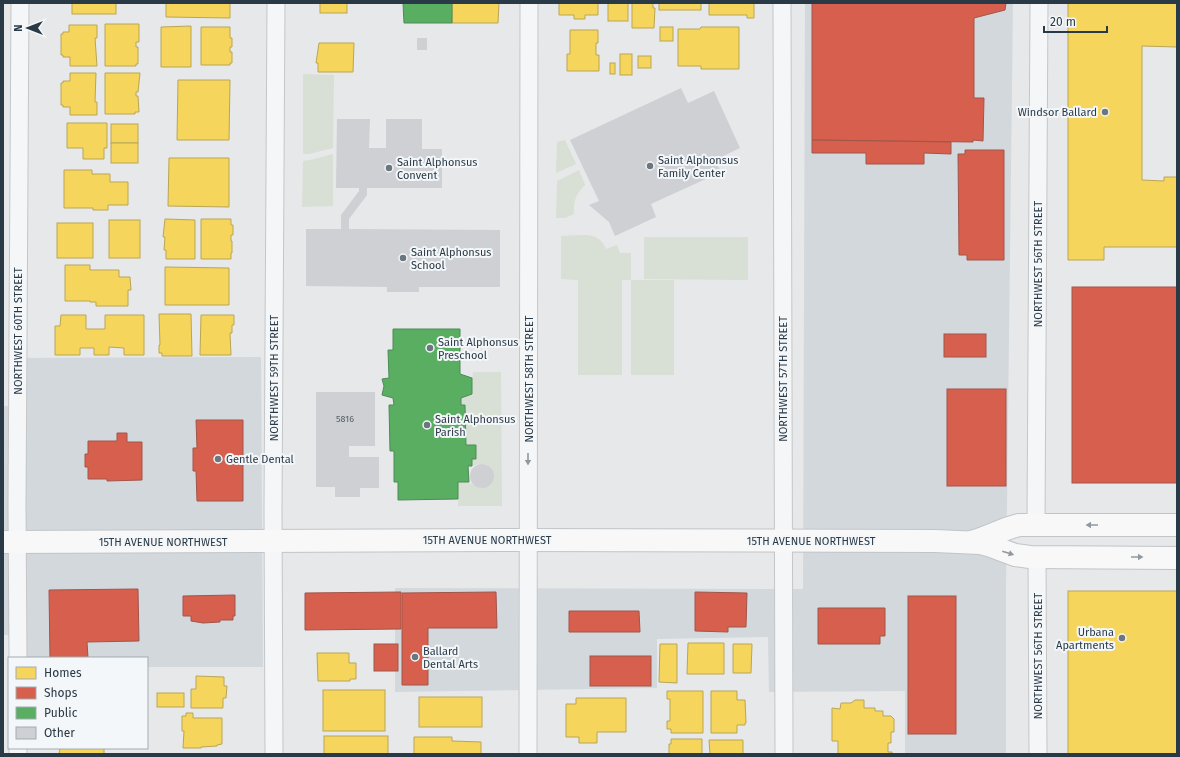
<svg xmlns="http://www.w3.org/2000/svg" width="1180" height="757" font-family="'Fira Sans',sans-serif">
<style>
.built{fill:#d3d8dd}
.green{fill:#d8dfd5}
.homes{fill:#f6d55c;stroke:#b9a655}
.shops{fill:#d6604d;stroke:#a2544b}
.public{fill:#5aae61;stroke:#4c8b59}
.building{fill:#ced0d3}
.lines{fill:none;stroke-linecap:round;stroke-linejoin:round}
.minor-casing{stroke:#c4c6c8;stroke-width:19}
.primary-casing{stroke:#c1c5c8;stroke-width:24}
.minor{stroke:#f5f6f7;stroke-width:17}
.primary{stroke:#f8f8f8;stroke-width:22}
.oneway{fill:#90989e}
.oneway2{fill:#91989f}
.poi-dot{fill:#6c767f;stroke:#f4f7f9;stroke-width:1.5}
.labels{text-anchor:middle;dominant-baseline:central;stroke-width:4;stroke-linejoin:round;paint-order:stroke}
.number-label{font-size:9px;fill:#54606a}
.poi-label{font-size:11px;fill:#2a3946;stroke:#f4f7f9;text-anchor:start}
.street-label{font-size:11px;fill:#2a3946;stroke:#f4f7f9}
</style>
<rect width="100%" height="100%" fill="#e6e8ea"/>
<g class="built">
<polygon points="805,3 1013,3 1006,586 1006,754 905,754 905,691 769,692 768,637 657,639 657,688 395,692 395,588 803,589"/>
<polygon points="261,357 263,667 147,667 147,658 10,658 10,635 3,635 3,406 9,406 10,358"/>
</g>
<g class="green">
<polygon points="303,74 334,75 333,148 309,154 303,154"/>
<polygon points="565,140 576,164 556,173 557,142"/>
<polygon points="333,154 333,206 302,207 303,161 310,160"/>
<path d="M579 170 585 185C576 193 573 202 574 214L565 218H556L557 181Z"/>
<path d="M561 236C578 236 599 230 606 249L617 245 620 253H631V280H622V375H578V280L561 279Z"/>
<polygon points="644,237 748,237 748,280 644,279"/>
<rect x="631" y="280" width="43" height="95"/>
<path d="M473 372H501L502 506H458V482C462 482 467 481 470 483 476 485 478 489 485 487 497 484 496 466 484 464 480 463 476 465 472 466V459H476V445H466L465 405H461V398L472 394V378Z"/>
</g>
<g class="homes">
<rect x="72" y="3" width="44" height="11"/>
<polygon points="166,3 230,3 230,18 166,17"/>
<rect x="320" y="3" width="27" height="10"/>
<polygon points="452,3 499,3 498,23 452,23"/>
<polygon points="559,3 598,3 598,15 585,15 585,19 574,19 574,15 559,15"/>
<rect x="608" y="3" width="20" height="18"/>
<polygon points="632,3 653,3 653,8 655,8 654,28 632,28"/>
<rect x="659" y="3" width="42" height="7"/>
<polygon points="709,3 754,3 754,18 747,18 747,15 709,15"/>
<polygon points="1068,3 1177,3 1177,47 1142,46 1142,180 1164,181 1164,177 1177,177 1177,247 1104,247 1104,260 1068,260"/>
<polygon points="105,24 139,24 139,42 136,42 136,47 138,47 138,64 136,64 136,66 105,66"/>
<polygon points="69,25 97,25 97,38 95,38 97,66 70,66 70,57 63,57 63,55 61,55 61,34 63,34 63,32 69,32"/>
<polygon points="191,26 191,67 161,67 161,27"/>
<polygon points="201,27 230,27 230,38 232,38 232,47 230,47 230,52 232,52 232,63 230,63 230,65 201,65"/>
<rect x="660" y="27" width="13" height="14"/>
<polygon points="701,27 739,27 739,69 701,69 701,66 678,66 678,29 700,29"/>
<polygon points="570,30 598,30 598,43 596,43 596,55 599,55 599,71 567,71 567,54 570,54"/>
<polygon points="319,43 354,43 353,72 318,72 318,63 316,63"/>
<rect x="620" y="54" width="12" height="21"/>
<rect x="638" y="56" width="13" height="12"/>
<rect x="610" y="63" width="5" height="11"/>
<polygon points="70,73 96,73 95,102 97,102 97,115 70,115 70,107 63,107 63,105 61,105 61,83 63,83 63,81 70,81"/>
<polygon points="105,73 140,73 138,92 136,92 136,96 138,96 139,112 135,112 135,114 105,114"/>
<polygon points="178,80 230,80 229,140 177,140"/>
<polygon points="67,123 107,123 107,148 104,148 104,159 83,159 83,148 67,148"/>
<rect x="111" y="124" width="27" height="19"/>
<rect x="111" y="143" width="27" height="20"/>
<polygon points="169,158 229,158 229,207 168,206"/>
<polygon points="64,170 92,170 92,174 110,174 110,182 128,182 128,205 108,205 108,210 93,210 93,208 64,208"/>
<polygon points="165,219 195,220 195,259 166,259 166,250 164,250 165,237 163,237"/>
<polygon points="201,219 231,219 231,225 233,225 233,235 231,235 231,241 232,241 232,253 231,253 231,259 201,259"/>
<rect x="109" y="220" width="31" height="38"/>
<rect x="57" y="223" width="36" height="35"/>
<polygon points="65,265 90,265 90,270 119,270 119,277 130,277 131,290 128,290 128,306 96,306 96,302 90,302 90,301 65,301"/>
<polygon points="165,267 229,268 229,305 165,305"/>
<polygon points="159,314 191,314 192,356 162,356 162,353 159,353 159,345 160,345"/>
<polygon points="61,315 86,315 86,329 105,329 105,315 144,315 144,355 124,355 124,348 109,347 109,355 94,355 94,348 80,348 80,355 55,355 55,326 60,326"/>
<polygon points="201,315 234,315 234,325 232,325 232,333 230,333 231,355 200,355"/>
<rect x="1068" y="591" width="109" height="163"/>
<polygon points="688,643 724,643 724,674 687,674"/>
<polygon points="660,644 677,644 677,683 659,682"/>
<polygon points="733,644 752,644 751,673 733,673"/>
<polygon points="317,653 349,653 349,663 356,663 356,679 350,679 350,681 318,681"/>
<polygon points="196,676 224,677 224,686 227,686 226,698 223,698 223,708 191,708 191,689 196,689"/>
<rect x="323" y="690" width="62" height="41"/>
<polygon points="667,691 703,691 703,733 671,733 671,729 667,729 667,721 670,721 670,699 667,699"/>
<polygon points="711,691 737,691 737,700 745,700 746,723 745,723 745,725 737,725 737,733 711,733"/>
<rect x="157" y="693" width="27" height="14"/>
<rect x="419" y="697" width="63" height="30"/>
<polygon points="576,698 626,698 626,732 597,732 597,743 579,743 579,737 566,737 566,704 576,704"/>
<polygon points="855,700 864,700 864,708 875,708 875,711 883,711 883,716 891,716 894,719 894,732 891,732 891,743 888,743 888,752 892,752 892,754 838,754 838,741 832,741 832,708 840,709 841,703 851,703"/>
<polygon points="186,713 193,713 193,718 222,718 222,744 217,745 217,746 201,747 201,748 183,748 184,731 182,731 182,716 186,716"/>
<rect x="324" y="736" width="64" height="18"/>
<polygon points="414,737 452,737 452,741 481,742 481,754 414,754"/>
<polygon points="671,739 702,739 702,754 669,754 669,744 671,744"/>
<polygon points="709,740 743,740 743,754 710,754"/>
<polygon points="60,748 104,748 104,754 59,754"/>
</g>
<g class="shops">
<polygon points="812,3 1006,3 1005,10 974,18 974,98 984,98 983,141 973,140 973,142 812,140"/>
<polygon points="812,140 951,142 951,154 924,153 924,164 866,164 866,153 812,153"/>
<polygon points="965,150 1004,150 1004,260 967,260 967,255 959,255 958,154 965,154"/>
<rect x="1072" y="287" width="105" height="196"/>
<rect x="944" y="334" width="42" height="23"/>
<rect x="947" y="389" width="59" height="97"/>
<polygon points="196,420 243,420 243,501 197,501 196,471 193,471 193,448 197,448"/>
<polygon points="117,433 127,433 127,442 142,442 142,480 107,481 107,479 88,479 88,467 85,467 85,454 88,454 88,441 117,441"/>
<polygon points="138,589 139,641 87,642 88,658 50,658 49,590"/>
<polygon points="401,592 401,629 305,630 305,593"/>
<polygon points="496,592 497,628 428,628 428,685 402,685 402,593"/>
<polygon points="695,592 747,593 746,627 728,627 728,632 695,631"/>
<polygon points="235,595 235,616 233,616 233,620 220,620 220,622 203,623 191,621 191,616 183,616 183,596"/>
<rect x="908" y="596" width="48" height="138"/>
<polygon points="818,608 885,608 885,636 880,636 880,644 818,644"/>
<polygon points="569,611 639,611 640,632 569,632"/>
<rect x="374" y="644" width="24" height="27"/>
<rect x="590" y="656" width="61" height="30"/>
</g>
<g class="public">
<polygon points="403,3 452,3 452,23 404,23"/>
<polygon points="393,329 460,329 460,374 472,378 472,394 461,398 461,405 465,405 466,445 476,445 476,459 472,459 472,466 468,466 469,482 458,482 458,499 398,500 398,482 394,482 394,451 390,451 389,405 394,405 393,398 382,395 384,386 382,379 389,378 388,350 393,350"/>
</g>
<g class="building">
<rect x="417" y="38" width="10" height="12"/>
<polygon points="681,88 688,103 714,91 740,148 715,160 721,172 651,204 656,217 615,236 609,222 589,205 599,201 570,140"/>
<polygon points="337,119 370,119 369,148 386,148 386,119 422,119 422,149 442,149 442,188 367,188 367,195 349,219 349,229 500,230 500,287 419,287 419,292 387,292 387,287 306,286 306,229 341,229 341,215 359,191 359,188 336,188"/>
<polygon points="316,392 375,392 375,446 349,446 349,457 379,457 379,488 360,488 360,497 335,497 335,487 316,487"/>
<circle cx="482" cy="476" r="12"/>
</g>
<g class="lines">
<g class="minor-casing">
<g id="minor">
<polyline points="782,3 784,754"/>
<polyline points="1036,524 1039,3"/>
<polyline points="1037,557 1038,754"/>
<polyline points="18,658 17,508 20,3"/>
<polyline points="18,748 18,754"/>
<polyline points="274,754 273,510 276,3"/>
<polyline points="528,754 529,3"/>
</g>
</g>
<g class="primary-casing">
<g id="primary">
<polyline points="3,542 502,540 935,541 980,543 991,546 1015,555 1030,557 1177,558"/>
<path d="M971 542C987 538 1002 529 1019 525H1177"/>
</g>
</g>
<use href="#minor" class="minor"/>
<use href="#primary" class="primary"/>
</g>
<defs><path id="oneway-solid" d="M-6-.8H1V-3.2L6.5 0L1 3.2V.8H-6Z"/></defs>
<use class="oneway" href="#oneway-solid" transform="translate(528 459) rotate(90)"/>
<g class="oneway2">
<use href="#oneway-solid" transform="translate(1092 525) rotate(-180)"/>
<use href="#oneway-solid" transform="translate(1008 553) rotate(18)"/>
<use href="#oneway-solid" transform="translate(1137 557)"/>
</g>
<g class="poi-dot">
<circle cx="1105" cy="112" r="4"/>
<circle cx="650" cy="166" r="4"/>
<circle cx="389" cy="168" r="4"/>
<circle cx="403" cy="258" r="4"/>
<circle cx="430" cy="348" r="4"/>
<circle cx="427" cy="425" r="4"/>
<circle cx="218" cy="459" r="4"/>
<circle cx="1122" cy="638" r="4"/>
<circle cx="415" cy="657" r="4"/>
</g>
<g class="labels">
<g class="number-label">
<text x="345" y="419">5816</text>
</g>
<g class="poi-label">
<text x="1097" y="112" text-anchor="end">Windsor Ballard</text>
<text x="658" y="160">Saint Alphonsus<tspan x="658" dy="13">Family Center</tspan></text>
<text x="397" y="162">Saint Alphonsus<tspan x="397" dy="13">Convent</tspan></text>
<text x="411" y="252">Saint Alphonsus<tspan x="411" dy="13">School</tspan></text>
<text x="438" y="342">Saint Alphonsus<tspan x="438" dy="13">Preschool</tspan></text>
<text x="435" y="419">Saint Alphonsus<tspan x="435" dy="13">Parish</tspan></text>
<text x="226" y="459">Gentle Dental</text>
<text x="1114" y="632" text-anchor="end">Urbana<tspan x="1114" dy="13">Apartments</tspan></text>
<text x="423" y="651">Ballard<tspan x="423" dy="13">Dental Arts</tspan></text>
</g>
<g class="street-label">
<text transform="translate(1038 264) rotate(-90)">NORTHWEST 56TH STREET</text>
<text transform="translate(18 331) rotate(-90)">NORTHWEST 60TH STREET</text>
<text transform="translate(274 378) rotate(-90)">NORTHWEST 59TH STREET</text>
<text transform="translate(529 379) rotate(-90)">NORTHWEST 58TH STREET</text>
<text transform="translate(783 379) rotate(-90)">NORTHWEST 57TH STREET</text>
<text x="487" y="540">15TH AVENUE NORTHWEST</text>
<text x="811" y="541">15TH AVENUE NORTHWEST</text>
<text x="163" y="542">15TH AVENUE NORTHWEST</text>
<text transform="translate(1038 656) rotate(-90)">NORTHWEST 56TH STREET</text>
</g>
</g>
<rect width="1180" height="757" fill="none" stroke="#2a3946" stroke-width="8"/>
<rect x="8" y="657" width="140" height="92" fill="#f4f7f9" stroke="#a3abb1"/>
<rect x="16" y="667" width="20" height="12" fill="#f6d55c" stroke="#a3abb1"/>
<text x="44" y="677" font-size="12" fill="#2a3946">Homes</text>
<rect x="16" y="687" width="20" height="12" fill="#d6604d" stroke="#a3abb1"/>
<text x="44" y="697" font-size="12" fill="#2a3946">Shops</text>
<rect x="16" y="707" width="20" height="12" fill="#5aae61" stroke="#a3abb1"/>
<text x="44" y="717" font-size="12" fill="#2a3946">Public</text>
<rect x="16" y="727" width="20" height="12" fill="#ced0d3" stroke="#a3abb1"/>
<text x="44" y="737" font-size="12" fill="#2a3946">Other</text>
<g transform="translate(28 28) rotate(270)" stroke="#f4f7f9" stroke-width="3" paint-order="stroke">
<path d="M0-3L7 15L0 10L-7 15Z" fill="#2a3946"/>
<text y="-6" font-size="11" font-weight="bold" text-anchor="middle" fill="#2a3946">N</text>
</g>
<path d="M1044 26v6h63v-6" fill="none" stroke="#2a3946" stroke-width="2"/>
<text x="1050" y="26" font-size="12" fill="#2a3946" stroke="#f4f7f9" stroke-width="3" paint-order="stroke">20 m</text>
</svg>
